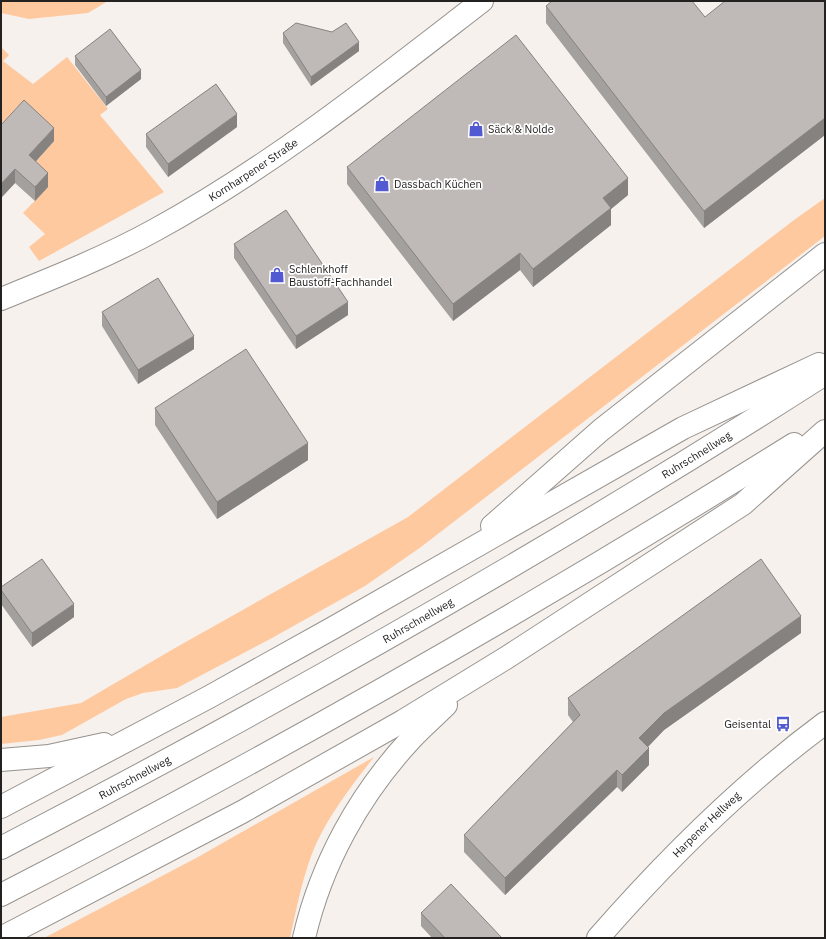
<svg xmlns="http://www.w3.org/2000/svg" width="826" height="939" font-family="'IBM Plex Sans',sans-serif">
<style>
.green{fill:#ffc9a0}
.lines{fill:none;stroke-linecap:round;stroke-linejoin:round}
.minor-casing{stroke:#96928e;stroke-width:24}
.major-casing{stroke:#96928e;stroke-width:24}
.highway-casing{stroke:#96928e;stroke-width:24}
.minor{stroke:#fff;stroke-width:22}
.major{stroke:#fff;stroke-width:22}
.highway{stroke:#fff;stroke-width:22}
.wall{fill:#a4a09d}
.shaded-wall{fill:#868280}
.building{fill:#bfbab7;stroke:#868280}
.labels{text-anchor:middle;dominant-baseline:central;stroke-width:3.5;stroke-linejoin:round;paint-order:stroke}
.poi-label{font-size:11px;fill:#242221;stroke:#fff;text-anchor:start}
.street-label{font-size:11px;fill:#242221;stroke:#fff}
</style>
<rect width="100%" height="100%" fill="#f6f1ed"/>
<g class="green">
<polygon points="1,1 108,1 88,13 29,19 1,13"/>
<polygon points="1,47 9,55 3,61 33,84 67,57 108,109 100,115 164,192 39,261 29,247 45,234 23,213 48,187 29,169 54,141 17,107 1,125"/>
<polygon points="825,198 825,236 421,547 365,586 272,638 177,688 143,693 126,699 62,735 39,740 1,744 1,717 81,703 175,648 408,517 794,220"/>
<path d="M374 757C353 784 331 812 316 844 303 874 297 906 290 938H44L198 857Z"/>
</g>
<g class="lines">
<g class="minor-casing">
<g id="minor">
<path id="s1" d="M1 299C53 278 106 257 155 230 272 166 377 82 482 1"/>
</g>
</g>
<g class="major-casing">
<g id="major">
<path id="s2" d="M598 938C667 859 740 786 825 723"/>
</g>
</g>
<g class="highway-casing">
<g id="highway">
<polyline points="492,526 601,430 825,254"/>
<polyline points="1,760 49,756 104,744"/>
<polyline points="1,807 209,697 331,629 683,428 819,364"/>
<path id="s3" d="M1 848C282 702 558 545 825 374"/>
<path d="M1 895C272 756 536 605 794 444"/>
<polyline points="1,938 242,812 403,721 506,658 743,504 825,431"/>
<path d="M304 938C321 864 359 795 411 739 422 727 434 717 446 705"/>
</g>
</g>
<use href="#minor" class="minor"/>
<use href="#major" class="major"/>
<use href="#highway" class="highway"/>
</g>
<g class="wall">
<polygon points="825,1 825,135 704,228 546,23 546,6 705,17"/>
<polygon points="283,33 359,51 311,86 283,43"/>
<polygon points="75,56 141,79 106,106 75,65"/>
<polygon points="1,125 54,141 35,162 48,187 35,201 15,183 1,198"/>
<polygon points="237,127 168,177 146,147 146,134"/>
<polygon points="347,167 628,195 611,209 611,225 533,287 520,270 453,321 347,184"/>
<polygon points="234,244 348,315 296,349 234,258"/>
<polygon points="102,312 194,349 138,384 102,326"/>
<polygon points="155,408 308,460 217,519 155,425"/>
<polygon points="1,587 74,617 32,647 1,604"/>
<polygon points="801,633 664,730 648,747 649,765 622,792 617,787 505,895 464,852 464,835 573,722 568,715 568,698"/>
<polygon points="421,913 502,938 432,938 421,926"/>
</g>
<g class="shaded-wall">
<polygon points="359,42 359,51 311,86 311,77"/>
<polygon points="141,70 141,79 106,106 106,97"/>
<polygon points="237,114 237,127 168,177 168,164"/>
<polygon points="825,118 825,135 704,228 704,211"/>
<polygon points="54,128 54,141 29,169 29,155"/>
<polygon points="15,169 15,183 1,198 1,184"/>
<polygon points="48,173 48,187 35,201 35,187"/>
<polygon points="628,178 628,195 611,209 611,225 533,287 533,269 603,198"/>
<polygon points="520,253 520,270 453,321 453,304"/>
<polygon points="348,302 348,315 296,349 296,336"/>
<polygon points="194,336 194,349 138,384 138,370"/>
<polygon points="308,443 308,460 217,519 217,502"/>
<polygon points="74,604 74,617 32,647 32,633"/>
<polygon points="801,616 801,633 664,730 639,756 639,738 664,713"/>
<polygon points="649,748 649,765 622,792 622,775"/>
<polygon points="617,770 617,787 505,895 505,878"/>
</g>
<g class="building">
<polygon points="552,1 692,1 705,17 725,1 825,1 825,118 704,211 546,6"/>
<polygon points="296,23 332,32 346,23 359,42 311,77 283,33"/>
<polygon points="110,29 141,70 106,97 75,56"/>
<polygon points="516,35 628,178 603,198 611,208 533,269 520,253 453,304 347,167"/>
<polygon points="216,84 237,114 168,164 146,134"/>
<polygon points="24,100 54,128 29,155 48,173 35,187 15,169 1,184 1,125"/>
<polygon points="286,210 348,302 296,336 234,244"/>
<polygon points="158,278 194,336 138,370 102,312"/>
<polygon points="246,349 308,443 217,502 155,408"/>
<polygon points="42,559 74,604 32,633 1,590 1,587"/>
<polygon points="761,559 801,616 664,713 639,738 649,748 622,775 617,770 505,878 464,835 580,715 568,698"/>
<polygon points="451,884 502,938 445,938 421,913"/>
</g>
<defs>
<g id="shop-bare" transform="scale(1.2)"><path d="M-5-2.5h2.3a2.7 3.5 0 0 1 5.4 0H5L5.5 6h-11ZM-1.5-2.5h3a1.5 2.3 0 0 0-3 0Z" fill="#525ad1" stroke="#fff" stroke-width="2.5" paint-order="stroke"/></g>
<g id="bus-bare" transform="scale(1.2)"><path d="M-5-6H5V4H4V6H2V4H-2V6H-4V4H-5ZM-3.5-4V0h7V-4ZM-3.5 1.2v1.5H-2V1.2ZM2 1.2v1.5H3.5V1.2Z" fill="#525ad1" stroke="#fff" stroke-width="2.5" paint-order="stroke"/></g>
</defs>
<g fill-rule="evenodd">
<use href="#shop-bare" x="476" y="129"/>
<use href="#shop-bare" x="382" y="184"/>
<use href="#shop-bare" x="277" y="275"/>
<use href="#bus-bare" x="783" y="724"/>
</g>
<g class="labels">
<g class="poi-label">
<text x="488" y="129">Säck &amp; Nolde</text>
<text x="394" y="184">Dassbach Küchen</text>
<text x="289" y="269">Schlenkhoff<tspan x="289" dy="13">Baustoff-Fachhandel</tspan></text>
<text x="771" y="724" text-anchor="end">Geisental</text>
</g>
<g class="street-label">
<text stroke="none"><textPath href="#s1" startOffset="284">Kornharpener Straße</textPath></text>
<text stroke="none"><textPath href="#s3" startOffset="799">Ruhrschnellweg</textPath></text>
<text stroke="none"><textPath href="#s3" startOffset="475">Ruhrschnellweg</textPath></text>
<text stroke="none"><textPath href="#s3" startOffset="151">Ruhrschnellweg</textPath></text>
<text stroke="none"><textPath href="#s2" startOffset="157">Harpener Hellweg</textPath></text>
</g>
</g>
<rect width="826" height="939" fill="none" stroke="#242221" stroke-width="4"/>
</svg>
